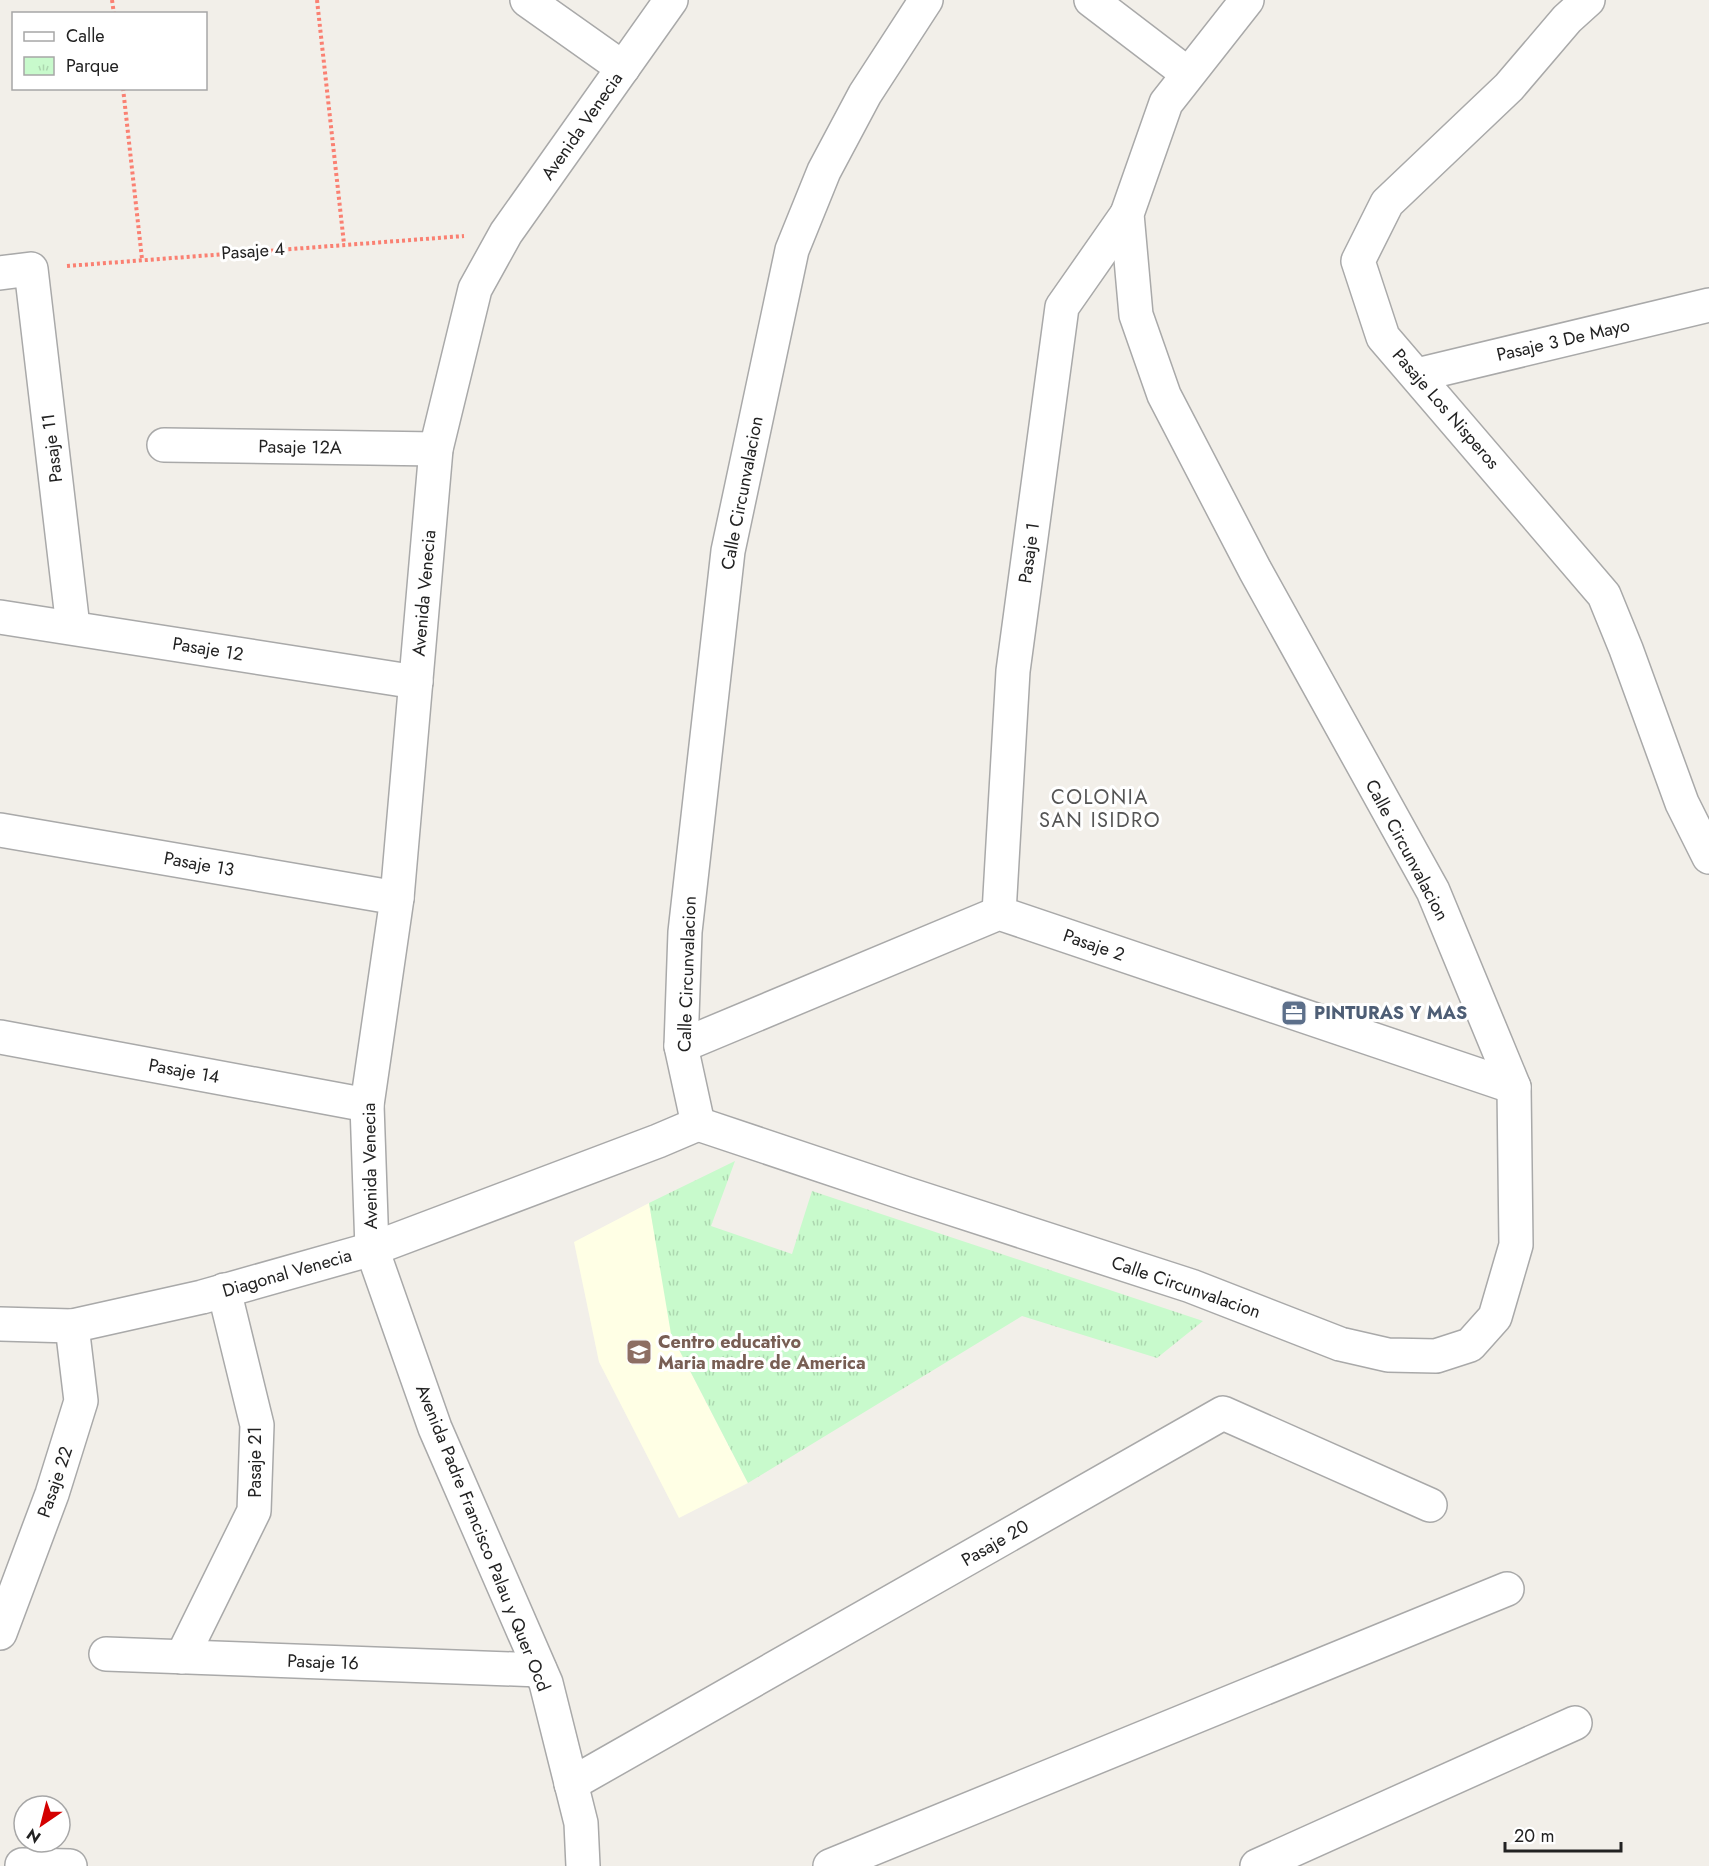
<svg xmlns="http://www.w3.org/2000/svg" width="1709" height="1866" font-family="Jost,sans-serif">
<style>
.education{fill:#ffffe5}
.park{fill:url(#park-tufts)}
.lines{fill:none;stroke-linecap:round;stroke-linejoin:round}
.minor-casing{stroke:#a9a9a9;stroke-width:36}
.path{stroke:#fa8072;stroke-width:4;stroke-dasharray:3 3;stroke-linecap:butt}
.minor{stroke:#fff;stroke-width:33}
.labels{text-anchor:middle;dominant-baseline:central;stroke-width:6;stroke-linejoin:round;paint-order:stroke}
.street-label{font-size:18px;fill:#222;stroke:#fff}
.service-label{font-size:18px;font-weight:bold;fill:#4e5e75;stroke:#fff;text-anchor:start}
.education-label{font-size:18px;font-weight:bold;fill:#785e54;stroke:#fff;text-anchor:start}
.neighbourhood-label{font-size:20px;letter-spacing:1.5px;fill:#555;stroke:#fff}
</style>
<defs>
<pattern id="park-tufts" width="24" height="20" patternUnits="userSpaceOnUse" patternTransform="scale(1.5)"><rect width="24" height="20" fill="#c8facc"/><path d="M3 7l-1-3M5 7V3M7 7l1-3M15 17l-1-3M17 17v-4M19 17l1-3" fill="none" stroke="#acd6af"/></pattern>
</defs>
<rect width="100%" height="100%" fill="#f2efe9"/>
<polygon class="education" points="649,1203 675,1342 748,1483 679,1518 599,1362 574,1242"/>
<polygon class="park" points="735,1161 711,1226 792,1254 812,1191 1203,1321 1157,1358 1022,1316 748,1483 671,1334 649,1203"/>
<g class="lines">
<g class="minor-casing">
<g id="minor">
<polyline points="527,0 623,68"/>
<polyline points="1091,0 1188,74"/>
<polyline points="1588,0 1567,19 1509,87 1387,203 1358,261 1383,337 1604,595 1626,649 1682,803 1709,857"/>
<polyline points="0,273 31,269 73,627"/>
<polyline points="1417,375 1709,305"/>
<polyline points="164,445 436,449"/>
<polyline points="0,617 416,682"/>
<polyline points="0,830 397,898"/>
<polyline points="999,913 1013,671 1062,307 1127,214"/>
<polyline points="0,1037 367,1105"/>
<polyline points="681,1046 999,913 1514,1087"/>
<polyline points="698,1124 907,1194 1191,1286 1340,1344 1388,1355 1436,1356 1470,1345 1495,1317 1516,1245 1514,1087 1433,891 1255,570 1164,395 1136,315 1127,214 1166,103 1247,0"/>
<polyline points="698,1124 681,1046 685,932 728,551 792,250 824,171 865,94 926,0"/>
<polyline points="0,1324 72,1326 202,1297 372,1249 658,1141 698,1124"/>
<polyline points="0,1633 52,1494 81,1401 72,1326"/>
<polyline points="106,1654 540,1670"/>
<polyline points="182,1657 254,1511 257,1425 224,1290"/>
<polyline points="571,1784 1223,1413 1430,1505"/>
<polyline points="22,1865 70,1866"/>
<polyline points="583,1866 581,1823 546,1683 435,1428 372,1249 367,1105 397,898 436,449 475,289 506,233 671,0"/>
<polyline points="830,1866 1507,1589"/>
<polyline points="1257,1866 1575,1723"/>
</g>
</g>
<g class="path">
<polyline points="112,0 114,14"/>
<polyline points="317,0 344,244"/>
<polyline points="123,88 142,259"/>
<polyline points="67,266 464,236"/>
</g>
<use href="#minor" class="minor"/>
</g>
<defs>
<g id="office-square" transform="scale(1.35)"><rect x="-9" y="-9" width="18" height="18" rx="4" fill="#5c6f8a" stroke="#fff"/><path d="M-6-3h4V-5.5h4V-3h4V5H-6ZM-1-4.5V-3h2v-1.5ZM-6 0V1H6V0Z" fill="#fff"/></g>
<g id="school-square" transform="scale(1.35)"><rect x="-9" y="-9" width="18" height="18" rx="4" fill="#8d6e63" stroke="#fff"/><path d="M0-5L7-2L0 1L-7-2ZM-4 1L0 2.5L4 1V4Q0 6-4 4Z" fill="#fff"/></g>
</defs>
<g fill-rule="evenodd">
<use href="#office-square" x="1294" y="1013"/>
<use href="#school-square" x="639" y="1352"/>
</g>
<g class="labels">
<g class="street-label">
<text transform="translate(582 126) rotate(-55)">Avenida Venecia</text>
<text transform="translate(253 251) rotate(-4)">Pasaje 4</text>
<text transform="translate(1563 340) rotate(-13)">Pasaje 3 De Mayo</text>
<text transform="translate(1446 409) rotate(49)">Pasaje Los Nisperos</text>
<text transform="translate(300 447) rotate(1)">Pasaje 12A</text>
<text transform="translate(52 448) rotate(-97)">Pasaje 11</text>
<text transform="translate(742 493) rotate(-79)">Calle Circunvalacion</text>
<text transform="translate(1029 553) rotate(-82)">Pasaje 1</text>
<text transform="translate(424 593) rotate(-85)">Avenida Venecia</text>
<text transform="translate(208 649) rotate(9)">Pasaje 12</text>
<text transform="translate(1407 850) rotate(62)">Calle Circunvalacion</text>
<text transform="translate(199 864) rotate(10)">Pasaje 13</text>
<text transform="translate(1094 945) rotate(19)">Pasaje 2</text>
<text transform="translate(687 974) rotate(-88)">Calle Circunvalacion</text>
<text transform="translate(184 1071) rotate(10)">Pasaje 14</text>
<text transform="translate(370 1166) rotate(-91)">Avenida Venecia</text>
<text transform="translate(287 1273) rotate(-16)">Diagonal Venecia</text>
<text transform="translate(1186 1287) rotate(19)">Calle Circunvalacion</text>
<text transform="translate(255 1462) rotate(-90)">Pasaje 21</text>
<text transform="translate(55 1482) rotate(-71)">Pasaje 22</text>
<text transform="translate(483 1538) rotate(68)">Avenida Padre Francisco Palau y Quer Ocd</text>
<text transform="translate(995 1543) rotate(-30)">Pasaje 20</text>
<text transform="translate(323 1662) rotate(2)">Pasaje 16</text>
</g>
<g class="service-label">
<text x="1314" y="1013">PINTURAS Y MAS</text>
</g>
<g class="education-label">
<text x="658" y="1342">Centro educativo<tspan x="658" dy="21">Maria madre de America</tspan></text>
</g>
<g class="neighbourhood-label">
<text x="1100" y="797">COLONIA<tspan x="1100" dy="23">SAN ISIDRO</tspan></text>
</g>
</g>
<rect x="12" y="12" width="195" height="78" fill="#ffffff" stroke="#a7a7a7" stroke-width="1.5"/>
<rect x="24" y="32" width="30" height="9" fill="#ffffff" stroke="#a7a7a7" stroke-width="1.5"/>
<text x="66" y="42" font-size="18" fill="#222222">Calle</text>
<rect x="24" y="57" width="30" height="18" fill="url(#park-tufts)" stroke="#a7a7a7" stroke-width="1.5"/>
<text x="66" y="72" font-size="18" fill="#222222">Parque</text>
<g transform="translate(42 1824) rotate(215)"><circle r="28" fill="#ffffff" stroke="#a7a7a7" stroke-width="1.5"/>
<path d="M0-4.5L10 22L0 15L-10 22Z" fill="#d40000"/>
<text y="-9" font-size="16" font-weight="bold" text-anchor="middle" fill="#222222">N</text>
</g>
<path d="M1505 1842v9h116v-9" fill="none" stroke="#222222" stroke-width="3"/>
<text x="1514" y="1842" font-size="18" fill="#222222" stroke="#ffffff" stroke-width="4.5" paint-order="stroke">20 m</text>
</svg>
